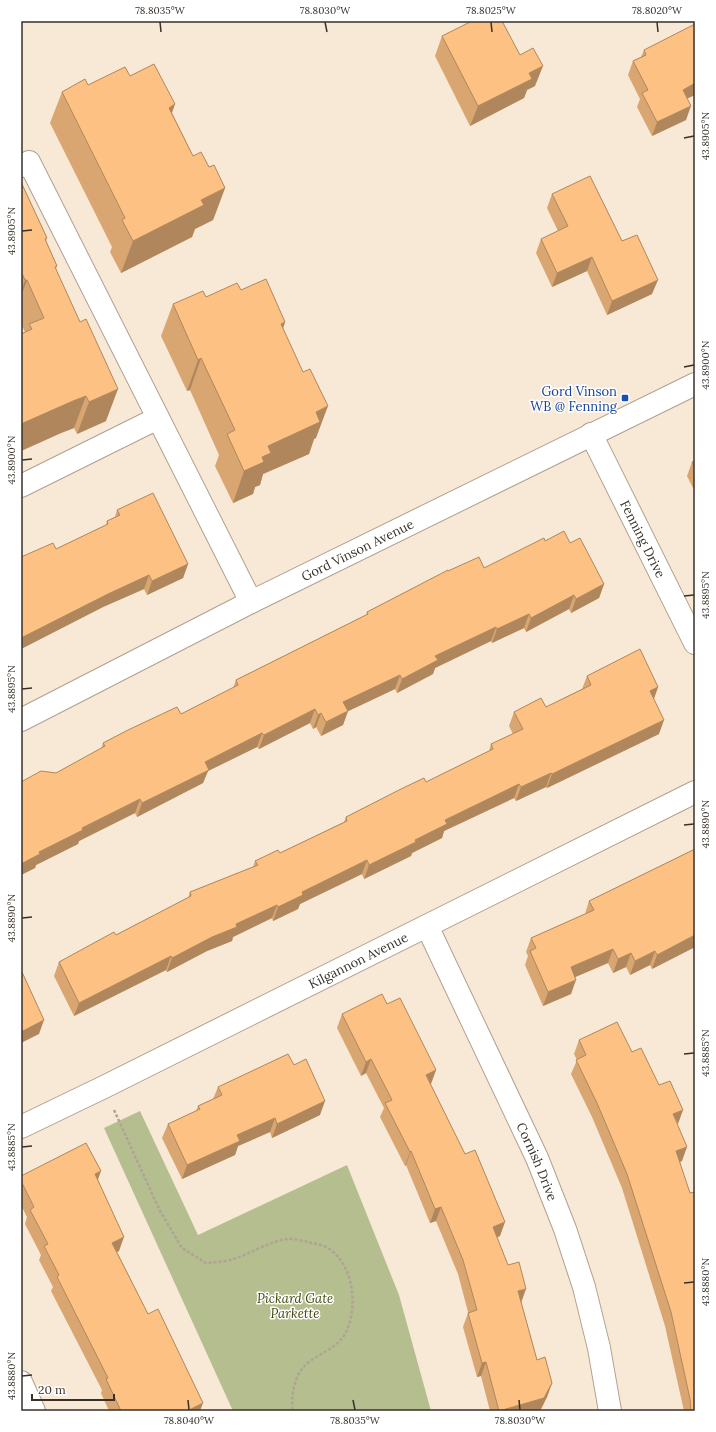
<svg xmlns="http://www.w3.org/2000/svg" width="716" height="1432" font-family="Lora,serif">
<style>
.green{fill:#b5be8f}
.lines{fill:none;stroke-linecap:round;stroke-linejoin:round}
.minor-casing{stroke:#b0a090;stroke-width:24}
.path{stroke:#afa395;stroke-width:2.5;stroke-dasharray:3 2;stroke-linecap:butt}
.minor{stroke:#fff;stroke-width:22}
.wall{fill:#d9a671}
.shaded-wall{fill:#b0875c}
.building{fill:#fcc183;stroke:#b0875c}
.ticks{fill:none;stroke:#37312a;stroke-width:1.5}
.transit-dot{fill:#1a4fb4;stroke:#fff;stroke-width:1.5}
.labels{text-anchor:middle;dominant-baseline:central;stroke-width:3;stroke-linejoin:round;paint-order:stroke}
.transit-label{font-size:13px;fill:#164399;stroke:#fff;text-anchor:end}
.street-label{font-size:13px;fill:#37312a;stroke:#fff}
.park-label{font-size:13px;font-style:italic;fill:#3f470b;stroke:#fff}
.neatline{fill:none;stroke:#37312a;stroke-width:1.5}
.ticks-label{font-size:10px;text-anchor:middle;fill:#37312a}
</style>
<rect width="100%" height="100%" fill="#f8e8d6"/>
<polygon class="green" points="140,1111 198,1235 347,1165 399,1295 431,1411 233,1411 104,1128"/>
<g class="lines">
<g class="minor-casing">
<g id="minor">
<polyline points="21,166 29,162 251,602"/>
<path id="s1" d="M591 434 695 643"/>
<polyline points="21,486 158,418"/>
<path id="s2" d="M21 720 251 602 695 384"/>
<path id="s3" d="M427 926 537 1158 565 1229 584 1287 599 1348 610 1411"/>
<path id="s4" d="M21 1127 104 1087 695 792"/>
<polyline points="21,1382 34,1411"/>
</g>
</g>
<path class="path" d="M114 1110 160 1211 182 1248 206 1263C214 1262 222 1262 230 1260 249 1255 267 1242 287 1239 293 1238 302 1241 308 1242 313 1244 321 1244 326 1247 354 1262 359 1308 345 1334 334 1353 308 1355 298 1375 293 1386 291 1400 293 1411"/>
<use href="#minor" class="minor"/>
</g>
<g class="wall">
<polygon points="442,36 520,55 535,86 527,90 524,98 470,126 435,56"/>
<polygon points="644,50 687,99 686,120 652,136 637,107 640,99 628,75 633,61 641,57"/>
<polygon points="130,76 175,104 172,113 193,156 209,167 225,188 213,220 195,229 192,237 121,273 110,252 112,247 50,123 62,92 88,85"/>
<polygon points="21,182 47,238 46,241 57,266 56,269 106,421 77,434 74,428 61,433 21,451 21,334 25,332 21,324"/>
<polygon points="552,194 622,241 652,294 607,315 587,271 552,287 536,253 541,239 558,231 547,208"/>
<polygon points="241,290 285,322 283,329 316,438 314,439 309,454 263,474 260,485 255,487 253,494 233,503 215,466 219,455 190,390 187,391 161,336 173,304 206,297"/>
<polygon points="695,461 695,492 687,476 692,462"/>
<polygon points="117,510 188,564 183,578 147,595 144,589 103,607 21,649 21,557 56,549 106,525 107,521 115,517"/>
<polygon points="545,541 570,543 604,584 599,598 571,613 569,609 526,632 524,628 492,643 491,641 435,668 433,674 397,693 395,689 348,711 343,725 321,736 316,727 313,729 310,723 259,749 257,747 208,771 203,783 137,817 135,813 79,841 78,844 36,865 35,868 21,875 21,782 56,773 101,749 103,743 181,714 233,688 236,680 366,615 367,612 448,571 484,568"/>
<polygon points="587,676 658,687 654,699 659,734 547,788 546,787 516,801 514,798 444,831 442,838 412,853 411,856 364,879 362,874 300,904 298,909 273,921 272,918 233,937 232,941 207,951 167,972 166,970 74,1016 54,976 59,962 116,935 188,898 190,892 253,867 255,861 280,853 344,822 346,817 426,782 489,751 491,744 513,734 509,726 514,712 546,707 582,689"/>
<polygon points="695,849 695,947 652,969 650,965 630,975 626,967 613,973 608,963 575,977 571,994 543,1006 525,965 528,956 526,952 531,938 585,914 589,901"/>
<polygon points="387,1004 436,1070 430,1084 500,1236 497,1237 521,1302 537,1360 552,1383 547,1397 540,1411 490,1411 481,1376 477,1377 463,1327 468,1313 468,1312 458,1274 436,1221 430,1223 406,1165 405,1166 380,1117 384,1108 366,1073 361,1076 337,1028 342,1014"/>
<polygon points="579,1040 632,1052 677,1124 682,1161 680,1162 695,1411 684,1411 665,1326 622,1188 592,1117 571,1074 577,1060 574,1054"/>
<polygon points="294,1065 320,1115 272,1138 270,1132 238,1146 235,1155 182,1179 162,1138 168,1124 196,1111 198,1106 213,1099 218,1087"/>
<polygon points="21,1176 98,1179 119,1251 117,1252 148,1314 200,1411 109,1411 101,1393 102,1390 51,1291 53,1287 39,1260 41,1255 25,1224 27,1217 21,1205"/>
</g>
<g class="shaded-wall">
<polygon points="543,66 535,86 527,90 524,98 470,126 478,106 529,73"/>
<polygon points="695,83 695,95 678,103 683,90"/>
<polygon points="175,104 163,136 169,108"/>
<polygon points="691,106 686,120 652,136 657,122"/>
<polygon points="225,188 213,220 195,229 192,237 121,273 133,241 201,200"/>
<polygon points="592,257 587,271 552,287 557,273"/>
<polygon points="25,280 27,280 21,296 21,292"/>
<polygon points="658,280 652,294 607,315 612,301"/>
<polygon points="285,322 274,354 281,324"/>
<polygon points="201,358 190,390 187,391 198,360"/>
<polygon points="118,389 106,421 77,434 89,402"/>
<polygon points="86,396 74,428 61,433 21,451 21,424 73,401"/>
<polygon points="328,406 316,438 314,439 309,454 263,474 260,485 255,487 253,494 233,503 244,471 262,457 268,446 316,412"/>
<polygon points="188,564 183,578 147,595 152,581"/>
<polygon points="149,575 144,589 103,607 21,649 21,638 108,594"/>
<polygon points="604,584 599,598 571,613 576,599"/>
<polygon points="574,595 569,609 526,632 531,618"/>
<polygon points="529,614 524,628 492,643 497,629"/>
<polygon points="496,627 491,641 435,668 433,674 397,693 402,679 435,656"/>
<polygon points="400,675 395,689 338,716 343,702"/>
<polygon points="658,687 653,701 650,691"/>
<polygon points="315,709 310,723 259,749 264,735"/>
<polygon points="348,711 343,725 321,736 326,722"/>
<polygon points="321,713 316,727 313,729 318,715"/>
<polygon points="664,720 659,734 547,788 552,774"/>
<polygon points="262,733 257,747 208,771 203,783 137,817 142,803 205,762"/>
<polygon points="551,773 546,787 516,801 521,787"/>
<polygon points="519,784 514,798 444,831 442,838 412,853 411,856 364,879 369,865 445,820"/>
<polygon points="140,799 135,813 79,841 78,844 36,865 35,868 21,875 21,864 39,852 82,828"/>
<polygon points="367,860 362,874 300,904 298,909 273,921 278,907 302,892"/>
<polygon points="277,905 272,918 233,937 232,941 207,951 167,972 172,958 236,924"/>
<polygon points="695,935 695,947 652,969 657,955"/>
<polygon points="613,949 608,963 566,981 571,967"/>
<polygon points="655,951 650,965 630,975 635,961"/>
<polygon points="631,953 626,967 613,973 618,959"/>
<polygon points="171,956 166,970 74,1016 79,1003"/>
<polygon points="576,980 571,994 543,1006 548,992"/>
<polygon points="44,1020 39,1034 21,1043 21,1032"/>
<polygon points="371,1059 366,1073 361,1076 366,1062"/>
<polygon points="436,1070 431,1084 421,1089 426,1075"/>
<polygon points="325,1101 320,1115 272,1138 277,1124"/>
<polygon points="683,1110 678,1124 673,1114"/>
<polygon points="275,1118 270,1132 238,1146 235,1155 182,1179 187,1165 237,1135"/>
<polygon points="687,1147 682,1161 671,1165 676,1151"/>
<polygon points="411,1151 406,1165 405,1166 410,1152"/>
<polygon points="101,1171 96,1185 95,1174"/>
<polygon points="441,1207 436,1221 430,1223 435,1209"/>
<polygon points="505,1222 500,1236 488,1241 493,1227"/>
<polygon points="124,1237 119,1251 107,1257 112,1243"/>
<polygon points="526,1289 521,1303 518,1291"/>
<polygon points="486,1362 481,1376 477,1377 482,1363"/>
<polygon points="552,1383 547,1397 540,1411 499,1411"/>
<polygon points="203,1403 200,1411 187,1411"/>
</g>
<g class="building">
<polygon points="472,21 502,21 520,55 533,48 543,66 529,73 532,79 478,106 442,36"/>
<polygon points="695,24 695,83 683,90 691,106 657,122 642,93 648,90 633,61 646,55 644,50"/>
<polygon points="154,64 175,104 169,108 193,156 201,152 209,167 214,165 225,188 201,200 204,205 133,241 122,220 125,218 62,92 85,79 88,85 125,67 130,76"/>
<polygon points="590,176 622,241 637,235 658,280 612,301 592,257 557,273 541,239 568,226 552,194"/>
<polygon points="21,182 47,238 45,239 57,266 55,267 80,322 86,319 118,389 89,402 86,396 73,401 21,424 21,334 32,329 29,324 44,318 27,280 25,280 21,271"/>
<polygon points="266,279 285,322 281,324 303,372 310,369 328,406 316,412 320,422 268,446 271,453 262,457 264,462 244,471 227,434 235,430 201,358 198,360 173,304 203,291 206,297 237,283 241,290"/>
<polygon points="695,461 695,468 692,462"/>
<polygon points="153,493 188,564 152,581 149,575 108,594 21,638 21,557 53,543 56,549 108,524 107,521 120,515 117,510"/>
<polygon points="564,531 570,543 580,538 604,584 576,599 574,595 531,618 529,614 497,629 496,627 435,656 438,660 402,679 400,675 343,702 348,711 326,722 321,713 318,715 315,709 264,735 262,733 205,762 209,770 142,803 140,799 82,828 83,830 39,852 40,854 21,864 21,782 41,771 56,773 105,746 103,743 128,730 177,707 181,714 238,685 236,680 368,614 367,612 448,570 448,571 479,557 484,568 544,538 545,541"/>
<polygon points="640,649 658,687 650,691 664,720 552,774 551,773 521,787 519,784 445,820 447,824 415,840 416,842 369,865 367,860 302,892 303,895 278,907 277,905 236,924 237,927 212,937 172,958 171,956 79,1003 59,962 114,932 116,935 191,896 190,892 258,865 255,861 278,850 280,853 347,821 346,817 401,789 424,778 426,782 493,749 491,744 523,729 514,712 541,698 546,707 591,685 587,676"/>
<polygon points="695,849 695,935 657,955 655,951 635,961 631,953 618,959 613,949 571,967 576,980 548,992 530,951 536,948 531,938 594,910 589,901"/>
<polygon points="21,972 22,972 44,1020 21,1032"/>
<polygon points="382,994 387,1004 400,998 436,1070 426,1075 465,1154 475,1150 505,1222 493,1227 508,1265 519,1262 526,1289 518,1291 537,1360 545,1357 552,1383 544,1398 499,1411 486,1362 482,1363 468,1313 477,1310 463,1260 441,1207 435,1209 411,1151 410,1152 385,1103 392,1100 371,1059 366,1062 342,1014"/>
<polygon points="617,1022 632,1052 641,1048 659,1085 670,1081 683,1110 673,1114 687,1147 676,1151 690,1193 695,1192 695,1411 691,1411 690,1399 671,1312 627,1174 597,1103 576,1060 586,1055 579,1040"/>
<polygon points="288,1054 294,1065 306,1059 325,1101 277,1124 275,1118 237,1135 240,1141 187,1165 168,1124 200,1109 198,1106 222,1095 218,1087"/>
<polygon points="86,1143 101,1171 95,1174 124,1237 112,1243 148,1314 158,1309 203,1403 187,1411 121,1411 106,1379 108,1378 57,1277 59,1275 44,1246 48,1244 30,1210 34,1207 21,1181 21,1176"/>
</g>
<path class="ticks" d="M160 22 161 32M325 22 327 32M491 22 492 32M657 22 658 32M684 138 694 136M22 231 32 230M684 367 694 365M22 460 32 459M684 596 694 595M22 689 32 688M684 825 694 824M22 918 32 917M684 1054 694 1053M22 1147 32 1146M684 1283 694 1282M22 1376 32 1375M188 1400 189 1410M353 1400 355 1410M519 1400 520 1410"/>
<rect class="transit-dot" x="621" y="394" width="8" height="8" rx="2"/>
<g class="labels">
<g class="transit-label">
<text x="617" y="391">Gord Vinson<tspan x="617" dy="15">WB @ Fenning</tspan></text>
</g>
<g class="street-label">
<text stroke="none"><textPath href="#s1" startOffset="117">Fenning Drive</textPath></text>
<text stroke="none"><textPath href="#s2" startOffset="377">Gord Vinson Avenue</textPath></text>
<text stroke="none"><textPath href="#s4" startOffset="376">Kilgannon Avenue</textPath></text>
<text stroke="none"><textPath href="#s3" startOffset="260">Cornish Drive</textPath></text>
</g>
<g class="park-label">
<text x="295" y="1298">Pickard Gate<tspan x="295" dy="15">Parkette</tspan></text>
</g>
</g>
<rect width="716" height="1432" fill="none" stroke="#ffffff" stroke-width="44"/>
<path d="M32 1394v6h82v-6" fill="none" stroke="#37312a" stroke-width="2"/>
<text x="38" y="1394" font-size="12" fill="#37312a" stroke="#ffffff" stroke-width="3" paint-order="stroke">20 m</text>
<rect x="22" y="22" width="672" height="1388" class="neatline"/>
<g class="ticks-label">
<text x="160" y="14">78.8035°W</text>
<text x="325" y="14">78.8030°W</text>
<text x="491" y="14">78.8025°W</text>
<text x="657" y="14">78.8020°W</text>
<text transform="translate(705 136) rotate(-90)" y="4">43.8905°N</text>
<text transform="translate(11 231) rotate(-90)" y="4">43.8905°N</text>
<text transform="translate(705 365) rotate(-90)" y="4">43.8900°N</text>
<text transform="translate(11 460) rotate(-90)" y="4">43.8900°N</text>
<text transform="translate(705 595) rotate(-90)" y="4">43.8895°N</text>
<text transform="translate(11 689) rotate(-90)" y="4">43.8895°N</text>
<text transform="translate(705 824) rotate(-90)" y="4">43.8890°N</text>
<text transform="translate(11 918) rotate(-90)" y="4">43.8890°N</text>
<text transform="translate(705 1053) rotate(-90)" y="4">43.8885°N</text>
<text transform="translate(11 1147) rotate(-90)" y="4">43.8885°N</text>
<text transform="translate(705 1282) rotate(-90)" y="4">43.8880°N</text>
<text transform="translate(11 1376) rotate(-90)" y="4">43.8880°N</text>
<text x="189" y="1424">78.8040°W</text>
<text x="355" y="1424">78.8035°W</text>
<text x="520" y="1424">78.8030°W</text>
</g>
</svg>
